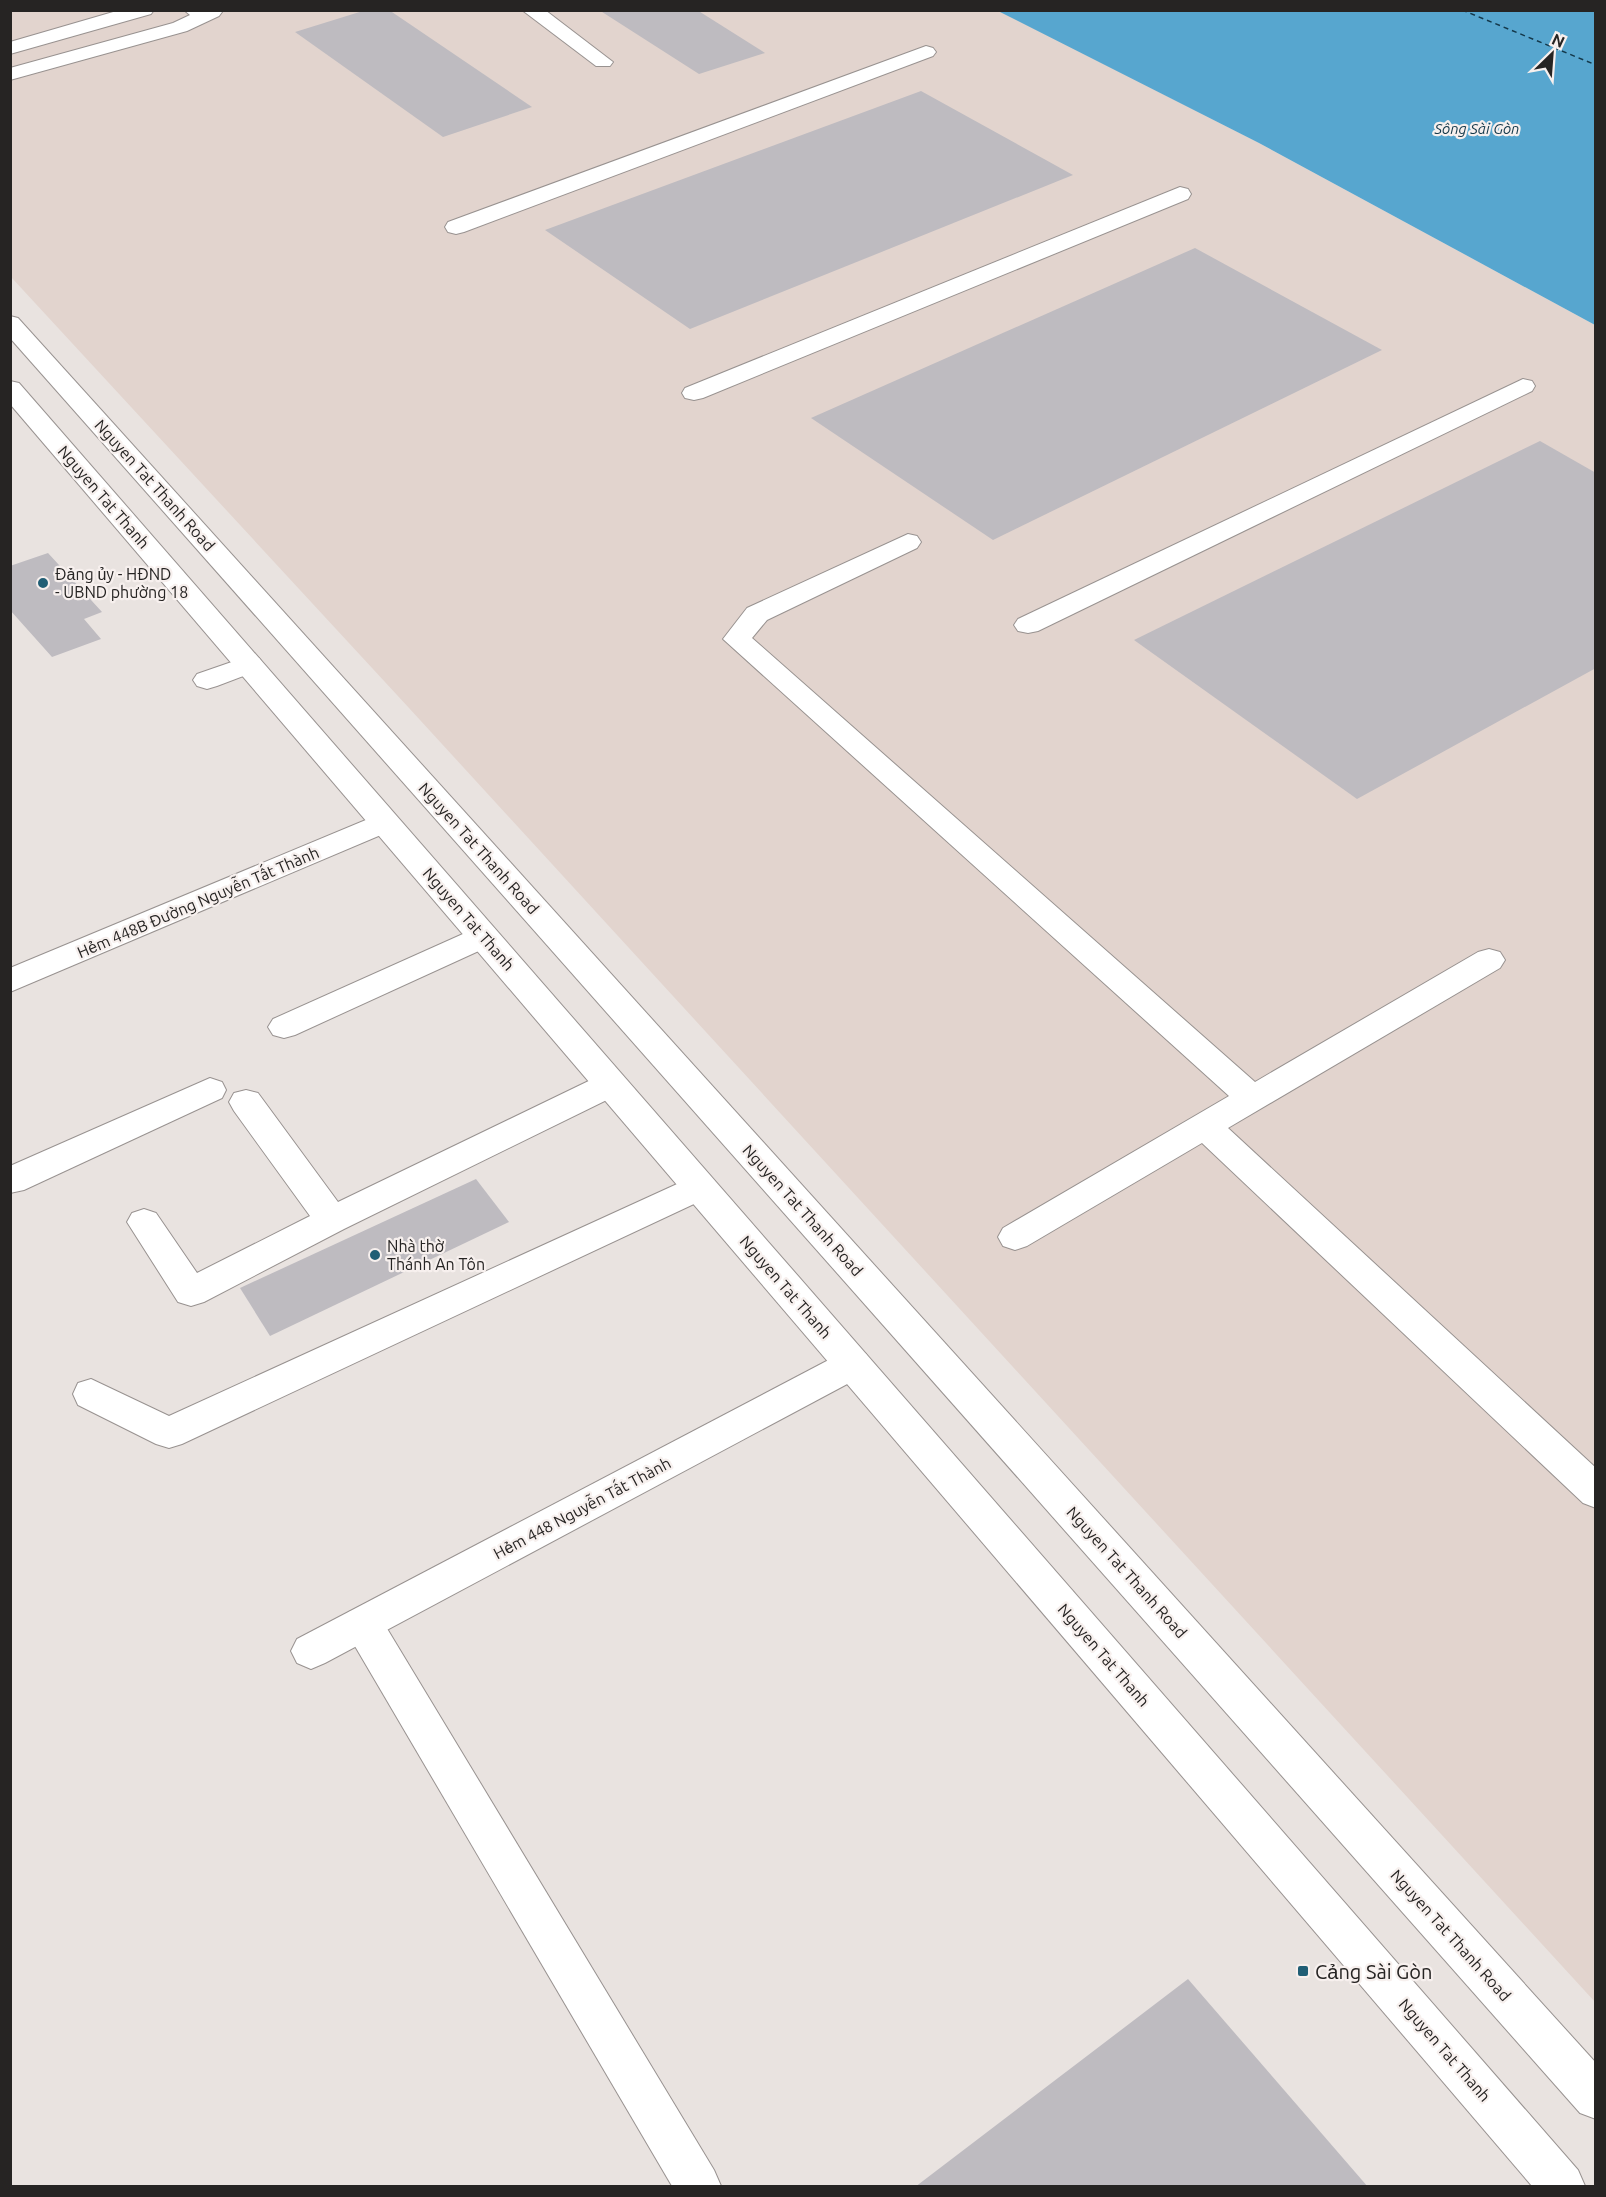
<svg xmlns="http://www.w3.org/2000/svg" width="1606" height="2197" font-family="Ubuntu,sans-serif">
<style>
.built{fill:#e2d4ce}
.water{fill:#57a6cf}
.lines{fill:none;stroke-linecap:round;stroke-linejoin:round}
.ferry{stroke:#14384a;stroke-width:1.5;stroke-dasharray:5 4;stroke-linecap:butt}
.building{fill:#bebbc0}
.service-casing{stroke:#989290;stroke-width:2}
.minor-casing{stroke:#989290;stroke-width:2}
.primary-casing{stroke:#989290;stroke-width:2}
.service{fill:#fff;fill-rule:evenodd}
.minor{fill:#fff;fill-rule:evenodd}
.primary{fill:#fff;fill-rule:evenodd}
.poi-dot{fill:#205e75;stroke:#f7f0ee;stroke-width:2}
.labels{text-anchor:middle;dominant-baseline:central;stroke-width:4.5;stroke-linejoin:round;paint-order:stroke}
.far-water-label{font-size:15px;font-style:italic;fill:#14384a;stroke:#f7f0ee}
.street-label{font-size:16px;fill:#262423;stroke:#f7f0ee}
.poi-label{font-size:16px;fill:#262423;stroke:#f7f0ee;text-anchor:start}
.near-poi-label{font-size:20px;fill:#262423;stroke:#f7f0ee;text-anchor:start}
</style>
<rect width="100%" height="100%" fill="#e9e3e0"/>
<polygon class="built" points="998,10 1259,143 1595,325 1595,2002 409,708 11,277 11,11"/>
<polygon class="water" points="998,11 1595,11 1595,325 1259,143"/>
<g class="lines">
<polyline class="ferry" points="1462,10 1596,65"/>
</g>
<g class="building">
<polygon points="366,10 389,10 532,107 443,137 295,32"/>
<polygon points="599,10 697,10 765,53 699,74"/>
<polygon points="921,91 1073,175 690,329 545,230"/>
<polygon points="1195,248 1382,350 993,540 811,418"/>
<polygon points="1540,441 1596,473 1596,668 1357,799 1134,640"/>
<polygon points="48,553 102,612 84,619 101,639 52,657 10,610 10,566"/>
<polygon points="476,1179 509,1222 270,1336 240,1288"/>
<polygon points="1188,1979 1368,2187 915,2187"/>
</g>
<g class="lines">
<g class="service-casing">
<g id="service">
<polygon points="120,10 154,10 151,14 10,54 10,42"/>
<polygon points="184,10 222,12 219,16 187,31 10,80 10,68 173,23 190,15"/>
<polygon points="522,10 545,10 613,62 610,66 596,66"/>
<polygon points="926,46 933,48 936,52 933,56 464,232 456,234 448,232 445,227 448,222"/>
<polygon points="1180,187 1188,189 1191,194 1188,199 703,398 694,400 685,398 682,393 685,388"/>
<polygon points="1523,379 1532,381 1535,386 1532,391 1038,631 1028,633 1018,631 1014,625 1018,619"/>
<polygon points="908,534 917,536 921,542 917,548 767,620 752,638 1255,1082 1478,952 1489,949 1500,952 1505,960 1500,968 1228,1128 1596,1468 1596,1508 1583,1503 1202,1143 1027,1246 1015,1250 1003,1246 998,1237 1003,1228 1229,1096 723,639 747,608"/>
<polygon points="249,656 259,658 263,664 259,670 217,686 207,689 197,686 193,680 197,674"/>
<polygon points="483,925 494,928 499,936 494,944 295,1035 284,1038 273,1035 268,1027 273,1019"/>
<polygon points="611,1072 623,1076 627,1084 623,1092 344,1229 204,1302 191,1306 178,1302 127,1222 132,1213 144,1209 156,1213 197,1273 310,1216 234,1111 229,1102 234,1093 246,1090 258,1093 338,1202 599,1076"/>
<polygon points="210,1078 222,1082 226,1090 222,1098 24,1190 10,1193 10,1166"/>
<polygon points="699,1174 711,1178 716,1187 711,1196 182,1444 169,1448 156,1444 78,1405 73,1394 78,1383 91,1379 169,1416"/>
<polygon points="363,1607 377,1612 714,2170 721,2186 672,2186 349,1636 343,1624 349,1612"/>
</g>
</g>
<g class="minor-casing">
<g id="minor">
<polygon points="385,812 395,815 400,822 395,829 10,992 10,968"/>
<polygon points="853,1349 866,1354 871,1364 866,1374 325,1663 311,1669 297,1663 291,1651 297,1639 840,1354"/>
</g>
</g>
<g class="primary-casing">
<g id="primary">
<polygon points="10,316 18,318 1596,2063 1596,2119 1580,2113 10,338"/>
<polygon points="10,381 19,383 1578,2170 1585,2186 1532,2186 10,404"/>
</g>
</g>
<use href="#service" class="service"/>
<use href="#minor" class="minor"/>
<use href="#primary" class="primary"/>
</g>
<g class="poi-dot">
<circle cx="43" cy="583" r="6"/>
<circle cx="375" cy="1255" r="6"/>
<rect x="1297" y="1965" width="12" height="12" rx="3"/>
</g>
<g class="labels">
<g class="far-water-label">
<text x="1477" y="128">Sông Sài Gòn</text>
</g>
<g class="street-label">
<text transform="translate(155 485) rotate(48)">Nguyen Tat Thanh Road</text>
<text transform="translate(104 497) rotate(49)">Nguyen Tat Thanh</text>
<text transform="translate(479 848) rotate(48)">Nguyen Tat Thanh Road</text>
<text transform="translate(198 902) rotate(-23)">Hẻm 448B Đường Nguyễn Tất Thành</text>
<text transform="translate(469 919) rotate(49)">Nguyen Tat Thanh</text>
<text transform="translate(803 1210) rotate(48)">Nguyen Tat Thanh Road</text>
<text transform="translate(786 1287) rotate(49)">Nguyen Tat Thanh</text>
<text transform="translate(582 1508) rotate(-28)">Hẻm 448 Nguyễn Tất Thành</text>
<text transform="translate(1127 1572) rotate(48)">Nguyen Tat Thanh Road</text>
<text transform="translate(1104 1655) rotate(49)">Nguyen Tat Thanh</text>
<text transform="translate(1451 1935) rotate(48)">Nguyen Tat Thanh Road</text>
<text transform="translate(1445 2050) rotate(49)">Nguyen Tat Thanh</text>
</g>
<g class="poi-label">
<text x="55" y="574">Đảng ủy - HĐND<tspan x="55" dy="18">- UBND phường 18</tspan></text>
<text x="387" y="1246">Nhà thờ<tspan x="387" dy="18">Thánh An Tôn</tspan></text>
</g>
<g class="near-poi-label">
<text x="1315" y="1971">Cảng Sài Gòn</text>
</g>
</g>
<rect width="1606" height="2197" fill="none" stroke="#262423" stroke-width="24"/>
<g transform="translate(1552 54) rotate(25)" stroke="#f7f0ee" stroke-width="4.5" paint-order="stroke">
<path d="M0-4.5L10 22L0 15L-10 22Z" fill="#262423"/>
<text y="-9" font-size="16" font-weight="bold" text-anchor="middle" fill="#262423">N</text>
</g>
</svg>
